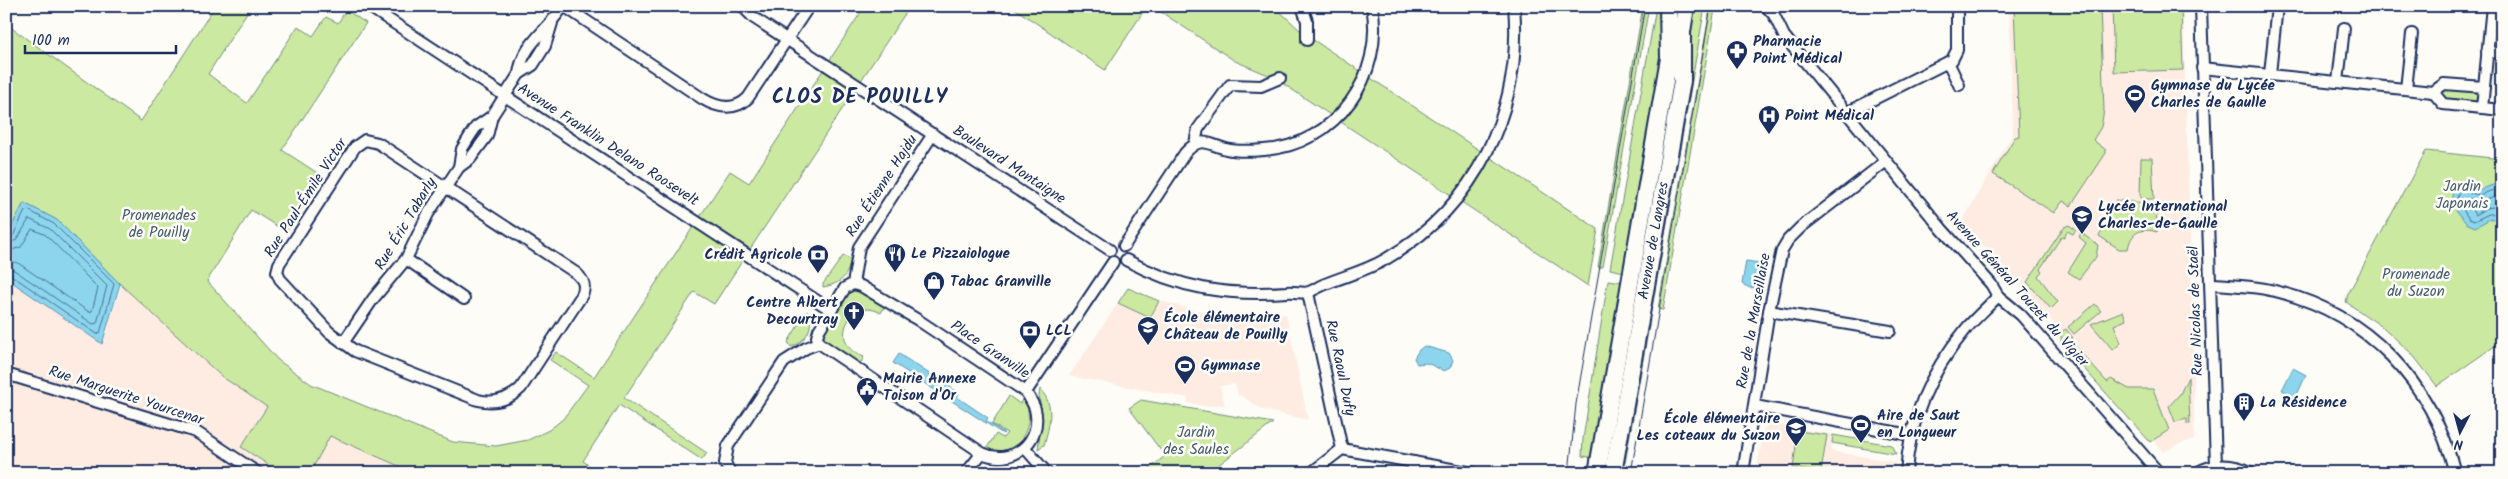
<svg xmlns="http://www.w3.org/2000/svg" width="2508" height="479" font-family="Kalam,sans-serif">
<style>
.built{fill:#feece3}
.green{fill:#cbe9a0;stroke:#738c7f}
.water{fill:#8cd5ed;stroke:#5f93b4}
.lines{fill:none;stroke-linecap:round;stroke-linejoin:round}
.shore{stroke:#487197;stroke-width:1}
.street-casing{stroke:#1b2f5e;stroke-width:14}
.primary-casing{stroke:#1b2f5e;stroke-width:20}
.street{stroke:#fdfcf7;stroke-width:10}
.primary{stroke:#fdfcf7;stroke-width:16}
.tram{stroke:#1b2f5e;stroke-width:1}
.labels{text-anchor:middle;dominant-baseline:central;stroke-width:5;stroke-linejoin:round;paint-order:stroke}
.poi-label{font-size:15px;font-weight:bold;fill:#1b2f5e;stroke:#fdfcf7;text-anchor:start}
.street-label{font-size:15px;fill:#1b2f5e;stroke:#fdfcf7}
.park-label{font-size:15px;fill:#475e6e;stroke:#fdfcf7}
.district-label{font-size:20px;font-weight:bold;letter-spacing:1px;fill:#1b2f5e;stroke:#fdfcf7}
</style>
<rect width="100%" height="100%" fill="#fdfcf7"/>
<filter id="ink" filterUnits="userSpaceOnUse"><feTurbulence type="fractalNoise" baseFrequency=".02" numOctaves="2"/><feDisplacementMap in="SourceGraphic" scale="10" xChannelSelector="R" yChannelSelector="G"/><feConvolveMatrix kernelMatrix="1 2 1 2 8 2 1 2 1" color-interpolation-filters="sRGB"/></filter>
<g filter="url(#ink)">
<g class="built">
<polygon points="2009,6 2183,6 2194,364 2194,440 2182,443 2163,452 2153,440 2150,442 2061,343 2061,332 2050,320 2050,317 2046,316 1969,229 1958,228 2013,134"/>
<polygon points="6,278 102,344 122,283 221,376 268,407 242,447 281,473 6,473"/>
<polygon points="1128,288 1141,295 1193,310 1253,317 1286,314 1308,420 1263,410 1240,395 1238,396 1235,384 1220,386 1225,405 1204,406 1188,403 1188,398 1069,376"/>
<polygon points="1771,423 1833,435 1831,451 1895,462 1893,473 1756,473 1764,428"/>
<polygon points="330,436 415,473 310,473"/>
</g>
<g class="green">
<polygon points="215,6 251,6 208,74 247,103 298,26 313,36 326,17 338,23 346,10 366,23 282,150 322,176 286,232 251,210 207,281 278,360 311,384 453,442 496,446 528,440 549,430 563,419 588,385 550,360 556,352 594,377 730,171 749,183 865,6 910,6 714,304 694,292 624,398 707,453 702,460 619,405 583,461 600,473 415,473 330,436 310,473 281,473 241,447 267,407 221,376 120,284 57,220 24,203 6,237 6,24 141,121"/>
<polygon points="1011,6 1147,6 1105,70"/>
<polygon points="1152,6 1274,6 1303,33 1598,229 1588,286 1273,77 1235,61"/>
<polygon points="1643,6 1649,6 1603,267 1598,267"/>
<polygon points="2014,6 2024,6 2025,10 2028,6 2092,6 2093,8 2094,6 2100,6 2104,110 2101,127 2093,140 2106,150 2106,153 2071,206 2063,201 2054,213 1993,174 2015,137 2019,136"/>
<polygon points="2112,6 2181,6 2183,70 2114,72"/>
<polygon points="1656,7 1661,9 1666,29 1629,273 1610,269"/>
<polygon points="1715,9 1663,310 1658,309 1710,10"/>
<polygon points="1704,12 1652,308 1648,308 1689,13"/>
<polygon points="2444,87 2475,90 2480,96 2476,104 2443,102 2441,97"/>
<polygon points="2426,151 2502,159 2502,341 2437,386 2412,354 2384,328 2346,302 2348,294"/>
<polygon points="2141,158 2152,158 2154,199 2142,199 2140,195"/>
<path d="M2116 200 2156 204 2157 232C2141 227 2131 232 2128 249H2119L2099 236 2106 226 2102 223Z"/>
<polygon points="2069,225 2076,230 2073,234 2067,231 2064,237 2062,236 2040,269 2042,271 2038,276 2058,302 2051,309 2027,282 2064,227"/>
<polygon points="2081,233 2098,245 2096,257 2079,279 2068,272 2086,243 2079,237"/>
<path d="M843 256 851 259C848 276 841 284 823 287V284Z"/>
<polygon points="1608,280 1624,282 1594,458 1582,456 1583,439"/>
<polygon points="1128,288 1159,301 1150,318 1118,303"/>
<path d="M853 290 862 291 885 305 881 313C850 295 826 345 864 357L860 364 878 376 876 379 825 343C819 327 839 306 848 293Z"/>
<polygon points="2095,304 2101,311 2074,334 2068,327"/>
<path d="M807 311C816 325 806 342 791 347L788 342Z"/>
<polygon points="2123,311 2126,320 2114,325 2121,343 2113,350 2091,324"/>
<polygon points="1645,319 1650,320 1625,463 1621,462"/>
<polygon points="2066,329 2073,338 2070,341 2107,382 2111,379 2129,389 2153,389 2169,430 2150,442 2061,343 2061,332"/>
<polygon points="2188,377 2190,424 2187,424 2187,419 2175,422 2169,406 2180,394"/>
<path d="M1040 389C1056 406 1049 426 1044 445L1038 449 1042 416 1039 395Z"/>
<path d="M1009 396 1020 404 1023 397C1039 423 1018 460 986 449L996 434 1003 438 1007 433 992 424Z"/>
<polygon points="1141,400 1273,423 1208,473 1183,473 1180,469 1174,473 1144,473 1165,456 1129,408"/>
<polygon points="1798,431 1827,435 1821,472 1793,468"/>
<polygon points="1833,435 1891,445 1896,454 1832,443"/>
</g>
<g class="water">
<path d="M2502 182V218L2490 219 2475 227 2466 223 2451 203 2453 191C2462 182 2468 187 2478 190Z"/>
<polygon points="24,203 57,220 120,284 102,344 6,278 6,237"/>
<polygon points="1746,261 1760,263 1756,287 1750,288 1742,284"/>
<polygon points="1424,346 1449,353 1453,360 1450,368 1444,371 1427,363 1417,364 1414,358 1419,350"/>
<polygon points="899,354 959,393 957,397 988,418 986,421 1004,433 1003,434 893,363"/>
<polygon points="2293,368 2306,375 2296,397 2282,390"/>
</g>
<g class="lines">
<g class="shore">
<polyline points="2502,187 2479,195 2461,191 2458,193 2457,200 2469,219 2474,221 2489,214 2502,213"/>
<polyline points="2502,194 2484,201 2469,199 2467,201 2475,215 2486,208 2502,206"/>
<polyline points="6,238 13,236 25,211 28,210 54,224 114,284 100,333 97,334 11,275 6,274"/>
<polyline points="6,244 17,240 29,219 50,229 107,286 97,323 93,324 14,270 6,268"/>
<polyline points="6,252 21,247 32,229 46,235 98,288 92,311 89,312 18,263 6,260"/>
</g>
<g class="street-casing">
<g id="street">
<polyline points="368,6 831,310"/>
<path d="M564 6 703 99C718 108 735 111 748 98L809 6"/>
<polyline points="742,6 754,18 1110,250"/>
<polyline points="1302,6 1307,21 1307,40"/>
<polyline points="1766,6 1774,15 1784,36 1941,228 1991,284 1998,296 2021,315 2159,473"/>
<polyline points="2201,6 2216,465"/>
<polyline points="2487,52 2502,53"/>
<polyline points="1948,62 1959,85"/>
<polyline points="2202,68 2433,92"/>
<path d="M519 74C522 44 548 31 563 6"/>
<polyline points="2270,74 2277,6"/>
<polyline points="2338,82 2344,28"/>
<polygon points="2444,84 2484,87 2482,108 2443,104 2433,92"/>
<polyline points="2484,87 2492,6"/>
<polyline points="2406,89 2412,34"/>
<polyline points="2482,108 2502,110"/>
<polyline points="1846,113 1952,60 1957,50 1957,6"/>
<path d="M365 140 378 143 576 273C584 280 586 286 582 295L521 388C509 400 495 404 478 400L355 351 329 332 280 279 277 272 279 264 355 147Z"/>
<polyline points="1195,143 1198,129 1230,85 1261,86 1280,78"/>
<polyline points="459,167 462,149 470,136 476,127 492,116 519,74 533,65 545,46 552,23"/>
<path d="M1124 246 1185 153C1201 135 1207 144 1226 149 1238 152 1252 151 1264 150 1336 145 1385 76 1372 6"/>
<polyline points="406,259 464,299"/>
<path d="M1126 260C1180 289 1227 296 1287 292 1294 291 1304 294 1309 292 1314 290 1318 287 1323 285 1344 276 1366 271 1386 259 1476 206 1523 110 1514 6"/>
<path d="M853 284 861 286 918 320 1026 392C1029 397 1033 403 1035 409 1043 442 1012 467 982 453L819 343 817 337 819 330 845 288Z"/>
<polyline points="853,284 859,247 933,134"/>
<path d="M2211 284C2232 285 2254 286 2275 291 2367 313 2432 382 2455 473"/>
<polyline points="1308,293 1342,449"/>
<polyline points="1769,311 1890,331"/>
<polyline points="343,343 373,299 406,259 428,214 459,167 470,159 487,136 492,116"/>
<polyline points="6,374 196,432 258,473"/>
<polyline points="1026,392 1113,262"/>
<polyline points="1755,406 1910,435"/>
<polyline points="1025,448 1047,473"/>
<polyline points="1342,449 1473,473"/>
<polyline points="730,473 725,463 728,446 784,362 806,348 819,343"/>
<polyline points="966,473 982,453"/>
<polyline points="1311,473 1342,449"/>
<polyline points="1412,473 1414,462"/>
<polyline points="1743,473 1769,311 1782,250 1788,240 1801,227 1885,162"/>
<path d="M1906 473C1909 419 1932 370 1966 329 1976 317 1988 307 1998 296"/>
<path d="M2196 473C2215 462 2234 464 2253 473"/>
</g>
</g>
<g class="primary-casing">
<g id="primary">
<polyline points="1597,473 1669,58 1668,6"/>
<path id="s1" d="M1613 473 1682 81V32L1686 6"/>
</g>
</g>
<use href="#street" class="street"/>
<use href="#primary" class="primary"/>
<g class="tram">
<polyline points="1569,473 1576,404 1645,6"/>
<polyline points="1631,473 1711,6"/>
</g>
</g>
</g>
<defs>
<g id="pharmacy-pin" transform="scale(1.125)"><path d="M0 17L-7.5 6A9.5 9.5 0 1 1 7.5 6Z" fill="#1b2f5e" stroke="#fdfcf7"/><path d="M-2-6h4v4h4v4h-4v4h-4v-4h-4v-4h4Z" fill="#fff"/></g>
<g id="stadium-pin" transform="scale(1.125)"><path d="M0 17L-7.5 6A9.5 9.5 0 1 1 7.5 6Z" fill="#1b2f5e" stroke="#fdfcf7"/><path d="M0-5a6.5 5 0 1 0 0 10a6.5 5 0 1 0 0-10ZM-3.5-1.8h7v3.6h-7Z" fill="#fff"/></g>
<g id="hospital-pin" transform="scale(1.125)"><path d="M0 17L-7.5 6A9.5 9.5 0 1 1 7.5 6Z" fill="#1b2f5e" stroke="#fdfcf7"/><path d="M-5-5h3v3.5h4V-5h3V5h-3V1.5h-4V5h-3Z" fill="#fff"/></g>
<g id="school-pin" transform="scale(1.125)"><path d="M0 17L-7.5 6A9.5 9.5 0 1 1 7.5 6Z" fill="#1b2f5e" stroke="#fdfcf7"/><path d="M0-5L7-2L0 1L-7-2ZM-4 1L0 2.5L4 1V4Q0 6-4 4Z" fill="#fff"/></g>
<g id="restaurant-pin" transform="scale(1.125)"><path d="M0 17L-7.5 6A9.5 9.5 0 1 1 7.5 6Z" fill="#1b2f5e" stroke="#fdfcf7"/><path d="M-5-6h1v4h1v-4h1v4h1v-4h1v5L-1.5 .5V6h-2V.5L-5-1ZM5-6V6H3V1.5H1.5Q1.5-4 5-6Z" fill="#fff"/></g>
<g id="bank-pin" transform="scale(1.125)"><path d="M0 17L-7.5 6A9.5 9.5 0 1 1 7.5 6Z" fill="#1b2f5e" stroke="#fdfcf7"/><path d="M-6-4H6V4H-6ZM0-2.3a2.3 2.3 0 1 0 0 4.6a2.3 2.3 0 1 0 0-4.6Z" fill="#fff"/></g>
<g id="shop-pin" transform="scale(1.125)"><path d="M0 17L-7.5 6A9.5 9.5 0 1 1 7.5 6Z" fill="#1b2f5e" stroke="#fdfcf7"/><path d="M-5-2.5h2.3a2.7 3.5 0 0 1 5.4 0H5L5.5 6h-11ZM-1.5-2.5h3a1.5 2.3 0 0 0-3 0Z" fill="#fff"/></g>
<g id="church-pin" transform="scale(1.125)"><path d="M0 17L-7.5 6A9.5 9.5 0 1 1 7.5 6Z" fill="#1b2f5e" stroke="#fdfcf7"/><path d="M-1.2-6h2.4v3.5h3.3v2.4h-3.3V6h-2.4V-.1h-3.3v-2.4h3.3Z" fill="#fff"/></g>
<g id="civic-pin" transform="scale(1.125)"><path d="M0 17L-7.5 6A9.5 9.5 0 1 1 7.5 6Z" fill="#1b2f5e" stroke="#fdfcf7"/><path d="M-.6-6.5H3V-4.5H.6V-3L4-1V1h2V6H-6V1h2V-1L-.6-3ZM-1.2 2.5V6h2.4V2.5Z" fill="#fff"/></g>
<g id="building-pin" transform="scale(1.125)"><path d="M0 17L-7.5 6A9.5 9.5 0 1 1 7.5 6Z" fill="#1b2f5e" stroke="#fdfcf7"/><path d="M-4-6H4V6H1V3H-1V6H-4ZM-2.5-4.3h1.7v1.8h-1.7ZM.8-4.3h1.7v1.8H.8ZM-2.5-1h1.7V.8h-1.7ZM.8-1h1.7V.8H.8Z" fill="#fff"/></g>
</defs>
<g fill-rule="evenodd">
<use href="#pharmacy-pin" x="1737" y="51"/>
<use href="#stadium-pin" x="2135" y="95"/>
<use href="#hospital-pin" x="1769" y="116"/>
<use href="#school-pin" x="2082" y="216"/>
<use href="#restaurant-pin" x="895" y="254"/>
<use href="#bank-pin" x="818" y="255"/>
<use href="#shop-pin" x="934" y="282"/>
<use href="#church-pin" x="854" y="312"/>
<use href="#school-pin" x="1148" y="327"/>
<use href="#bank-pin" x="1030" y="331"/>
<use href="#stadium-pin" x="1185" y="366"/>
<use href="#civic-pin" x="867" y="388"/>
<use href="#building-pin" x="2244" y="403"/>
<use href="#stadium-pin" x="1861" y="425"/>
<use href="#school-pin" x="1796" y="428"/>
</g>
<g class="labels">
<g class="poi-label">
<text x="1753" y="42">Pharmacie<tspan x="1753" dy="17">Point Médical</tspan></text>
<text x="2151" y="86">Gymnase du Lycée<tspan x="2151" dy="17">Charles de Gaulle</tspan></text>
<text x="1785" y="116">Point Médical</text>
<text x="2098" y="207">Lycée International<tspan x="2098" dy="17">Charles-de-Gaulle</tspan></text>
<text x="911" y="254">Le Pizzaiologue</text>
<text x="802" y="255" text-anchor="end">Crédit Agricole</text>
<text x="950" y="282">Tabac Granville</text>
<text x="838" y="303" text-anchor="end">Centre Albert<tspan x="838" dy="17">Decourtray</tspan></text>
<text x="1164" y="318">École élémentaire<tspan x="1164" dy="17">Château de Pouilly</tspan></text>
<text x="1046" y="331">LCL</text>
<text x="1201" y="366">Gymnase</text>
<text x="883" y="379">Mairie Annexe<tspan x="883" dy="17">Toison d'Or</tspan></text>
<text x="2260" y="403">La Résidence</text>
<text x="1877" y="416">Aire de Saut<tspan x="1877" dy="17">en Longueur</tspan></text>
<text x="1780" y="419" text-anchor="end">École élémentaire<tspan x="1780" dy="17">Les coteaux du Suzon</tspan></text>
</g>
<g class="street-label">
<text transform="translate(608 145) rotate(33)">Avenue Franklin Delano Roosevelt</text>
<text transform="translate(1009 165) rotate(33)">Boulevard Montaigne</text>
<text transform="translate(882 186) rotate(-57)">Rue Étienne Hajdu</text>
<text transform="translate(306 198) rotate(-57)">Rue Paul-Émile Victor</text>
<text transform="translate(406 224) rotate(-59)">Rue Éric Tabarly</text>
<text stroke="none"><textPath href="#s1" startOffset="236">Avenue de Langres</textPath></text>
<text transform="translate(2017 289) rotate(48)">Avenue Général Touzet du Vigier</text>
<text transform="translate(2196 311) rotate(-92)">Rue Nicolas de Staël</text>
<text transform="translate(1754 321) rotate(-80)">Rue de la Marseillaise</text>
<text transform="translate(990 350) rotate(34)">Place Granville</text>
<text transform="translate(1340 368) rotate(78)">Rue Raoul Dufy</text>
<text transform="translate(126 396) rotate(18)">Rue Marguerite Yourcenar</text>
</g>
<g class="park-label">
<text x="2462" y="187">Jardin<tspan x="2462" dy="17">Japonais</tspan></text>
<text x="159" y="216">Promenades<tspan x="159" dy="17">de Pouilly</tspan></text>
<text x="2416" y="275">Promenade<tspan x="2416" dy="17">du Suzon</tspan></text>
<text x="1196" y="433">Jardin<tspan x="1196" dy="17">des Saules</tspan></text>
</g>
<g class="district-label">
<text x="860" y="98">CLOS DE POUILLY</text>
</g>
</g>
<rect width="2508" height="479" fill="none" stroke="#fdfcf7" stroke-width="25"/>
<rect x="12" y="12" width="2483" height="454" fill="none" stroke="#1b2f5e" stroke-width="2" filter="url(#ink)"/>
<g transform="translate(2460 432) rotate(186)" stroke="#fdfcf7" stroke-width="4" paint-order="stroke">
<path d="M0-4L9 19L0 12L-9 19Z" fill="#1b2f5e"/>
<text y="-8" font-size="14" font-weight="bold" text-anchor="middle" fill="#1b2f5e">N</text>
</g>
<path d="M25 45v8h151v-8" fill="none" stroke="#1b2f5e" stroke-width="2.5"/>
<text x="32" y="45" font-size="15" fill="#1b2f5e" stroke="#fdfcf7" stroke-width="4" paint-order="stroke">100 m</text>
</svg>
